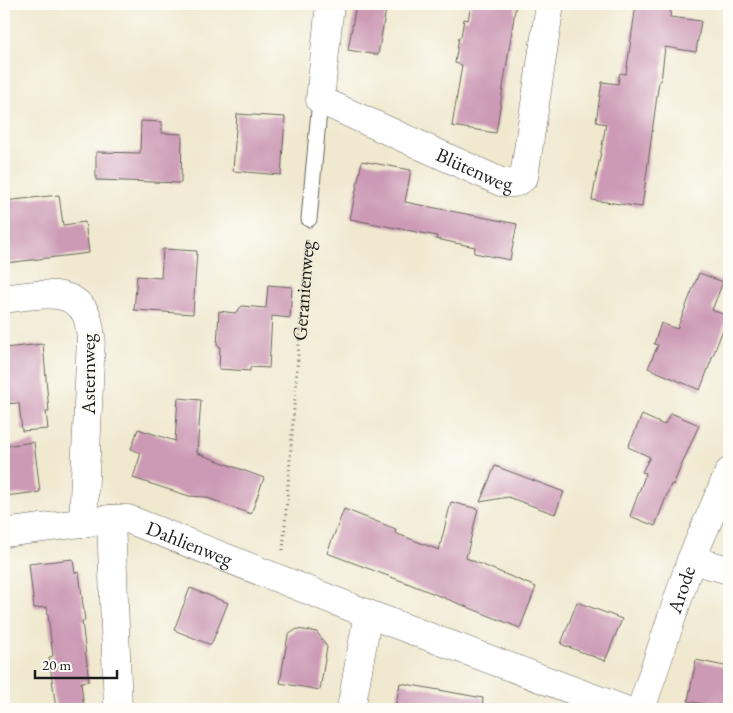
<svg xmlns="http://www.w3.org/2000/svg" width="733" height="713" font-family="'EB Garamond',serif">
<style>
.building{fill:#cc9ab5}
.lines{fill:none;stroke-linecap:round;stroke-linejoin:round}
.lane-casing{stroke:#66645b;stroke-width:17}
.street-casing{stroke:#66645b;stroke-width:29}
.path{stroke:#66645b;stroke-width:3;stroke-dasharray:1 4;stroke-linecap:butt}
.lane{stroke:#fff;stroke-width:15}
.street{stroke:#fff;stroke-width:28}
.labels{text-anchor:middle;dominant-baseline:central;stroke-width:5;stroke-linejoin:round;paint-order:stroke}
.street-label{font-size:20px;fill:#1c1c1c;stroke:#fdfcf7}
</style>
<rect width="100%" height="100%" fill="#fdfcf7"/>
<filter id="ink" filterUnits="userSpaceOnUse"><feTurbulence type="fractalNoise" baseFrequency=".02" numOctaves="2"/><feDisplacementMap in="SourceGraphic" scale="10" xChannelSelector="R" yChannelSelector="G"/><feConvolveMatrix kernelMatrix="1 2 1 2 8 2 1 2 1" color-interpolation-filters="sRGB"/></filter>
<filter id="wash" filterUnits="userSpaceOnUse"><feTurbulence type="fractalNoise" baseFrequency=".0096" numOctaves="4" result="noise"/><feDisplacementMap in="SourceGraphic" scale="20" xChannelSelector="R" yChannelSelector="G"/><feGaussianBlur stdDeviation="1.12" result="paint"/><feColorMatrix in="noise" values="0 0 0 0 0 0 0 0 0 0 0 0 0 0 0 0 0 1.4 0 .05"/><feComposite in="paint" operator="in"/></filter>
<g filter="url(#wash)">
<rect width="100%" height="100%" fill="#f0e9d0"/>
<g id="blocks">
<g class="building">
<polygon points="356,4 387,4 378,55 348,50"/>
<polygon points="471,4 516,4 496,133 452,126 462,65 455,63 459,37 461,37 464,19 468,20"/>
<polygon points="636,4 672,4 670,17 701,21 696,52 665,47 661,81 659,81 642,207 592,200 606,124 596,122 602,82 618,84 620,73 626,74"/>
<polygon points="237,114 285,117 281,175 233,171"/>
<polygon points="141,121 162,122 162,133 182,134 181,183 96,180 96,152 140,153"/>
<polygon points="362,161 411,170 405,202 517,224 510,260 474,253 475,247 436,239 437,236 350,219"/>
<polygon points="59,195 63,225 85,222 89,253 6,263 4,241 4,235 7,234 4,201"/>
<polygon points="163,249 197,251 193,314 134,310 137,276 161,278"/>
<polygon points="699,273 723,282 712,310 728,316 700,390 648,368 658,345 654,344 661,323 677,329"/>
<polygon points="268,285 292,287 290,318 272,316 269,368 250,367 250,371 219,369 220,346 217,346 219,311 235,313 242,306 266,308"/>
<polygon points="43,344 49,412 46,412 48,429 22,431 19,403 4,404 4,348"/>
<polygon points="178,398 201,400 197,453 264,478 251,514 205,497 189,496 133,478 141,453 131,449 138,429 175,441"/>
<polygon points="671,413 699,425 673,485 671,484 655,526 630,516 646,473 642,472 650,457 628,447 642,415 664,425"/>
<polygon points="34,442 40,492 4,496 4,446"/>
<polygon points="495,466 564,492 555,514 508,497 480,502"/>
<polygon points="451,502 478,509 466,558 536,587 520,628 407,583 327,553 344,509 396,529 395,533 439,550"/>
<polygon points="73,559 75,573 79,572 85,621 82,621 89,681 81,682 84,709 56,709 49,657 53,656 47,607 34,608 29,564"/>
<polygon points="190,588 228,603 211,645 174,630"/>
<polygon points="577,602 622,619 605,661 561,644"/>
<polygon points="297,629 317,632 327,647 320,690 280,683 288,635"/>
<polygon points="696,660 729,667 729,709 688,701"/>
<polygon points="400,683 483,698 482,709 395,709"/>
</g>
</g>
</g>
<g filter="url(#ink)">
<use href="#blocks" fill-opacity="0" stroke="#66645b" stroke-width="1"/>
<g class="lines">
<g class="lane-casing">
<polyline id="lane" points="309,219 320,100"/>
</g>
<g class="street-casing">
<g id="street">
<path id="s2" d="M330 4 320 100 501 182C510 184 517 184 524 177L550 4"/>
<path d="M4 299C30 296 71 285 86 314 89 321 90 330 91 337L83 523"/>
<polyline points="111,519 118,709"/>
<path id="s3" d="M4 533 111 519H128L368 614 623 709"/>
<polyline points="691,560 729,570"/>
<polyline points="351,709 368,614"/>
<path id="s4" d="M641 709 691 560 729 472"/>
</g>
</g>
<path class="path" id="s1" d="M283 550 307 240"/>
<use href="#lane" class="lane"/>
<use href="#street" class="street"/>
</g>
</g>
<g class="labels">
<g class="street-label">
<text stroke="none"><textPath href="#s2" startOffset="266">Blütenweg</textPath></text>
<text stroke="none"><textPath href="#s1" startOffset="260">Geranienweg</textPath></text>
<text transform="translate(88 374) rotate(-90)">Asternweg</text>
<text stroke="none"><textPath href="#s3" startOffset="191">Dahlienweg</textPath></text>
<text stroke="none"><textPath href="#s4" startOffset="126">Arode</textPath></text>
</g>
</g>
<rect width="733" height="713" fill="none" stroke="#fdfcf7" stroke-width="20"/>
<path d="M35 670v8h82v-8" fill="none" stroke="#1c1c1c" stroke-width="2.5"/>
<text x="42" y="670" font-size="15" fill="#1c1c1c" stroke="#fdfcf7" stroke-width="4" paint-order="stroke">20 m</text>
</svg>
